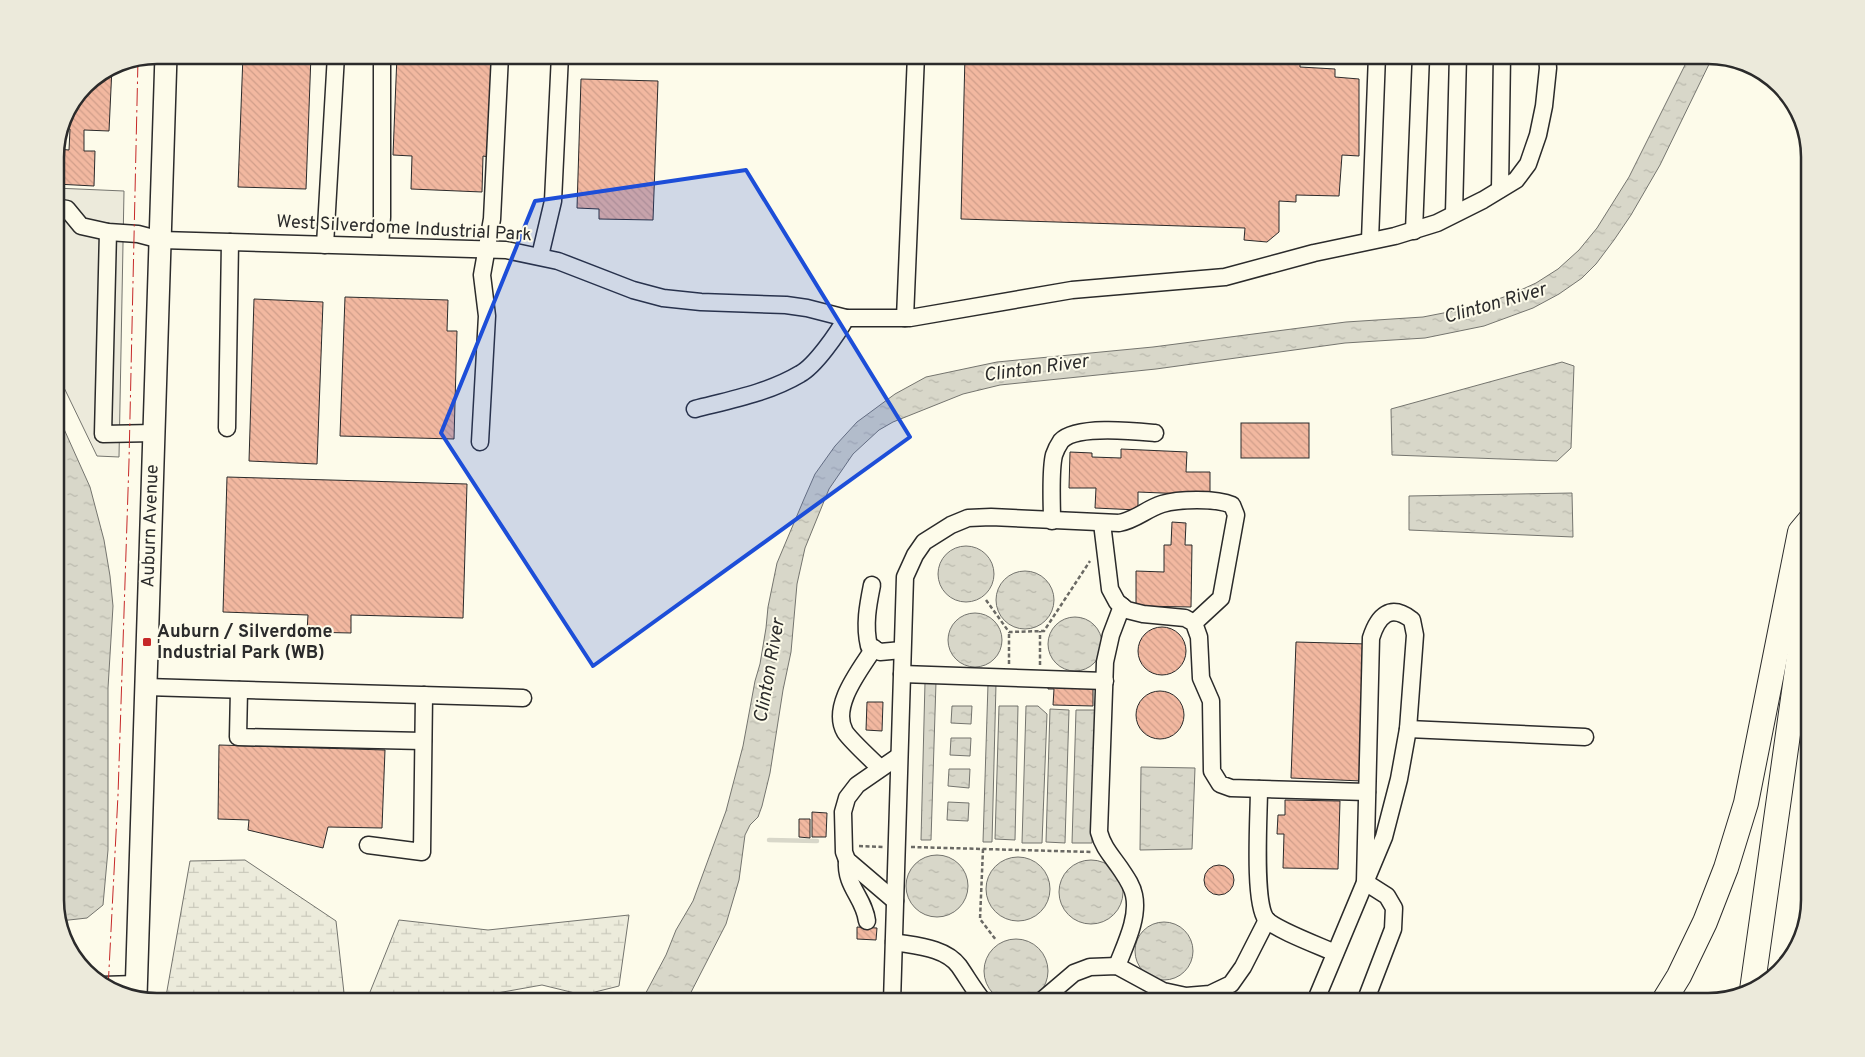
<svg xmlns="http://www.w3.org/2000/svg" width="1865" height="1057" font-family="Overpass,sans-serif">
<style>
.wetland{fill:url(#wetland-marsh);stroke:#74746e}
.parking{fill:#eceadb;stroke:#74746e}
.water{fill:url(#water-ripples);stroke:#74746e}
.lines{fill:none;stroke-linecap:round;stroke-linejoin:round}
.stream{stroke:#d8d7c9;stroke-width:4.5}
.building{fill:url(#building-back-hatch);stroke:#2b2b2b}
.minor-casing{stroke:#2b2b2b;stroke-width:19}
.major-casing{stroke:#2b2b2b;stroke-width:24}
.highway-casing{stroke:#2b2b2b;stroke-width:26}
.path{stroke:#6a6964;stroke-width:2.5;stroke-dasharray:4 2.5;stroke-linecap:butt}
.minor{stroke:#fdfbea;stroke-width:16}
.major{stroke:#fdfbea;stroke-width:21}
.highway{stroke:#fdfbea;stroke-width:24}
.power{stroke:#c62828;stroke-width:1;stroke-dasharray:18 4 2.5 4;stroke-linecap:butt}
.marked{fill:#1d4ed8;fill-opacity:0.2;stroke:#1d4ed8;stroke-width:4;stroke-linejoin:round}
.poi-dot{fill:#c62828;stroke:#fdfbea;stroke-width:2}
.labels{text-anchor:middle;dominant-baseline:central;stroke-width:4;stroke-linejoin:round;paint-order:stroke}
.street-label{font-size:18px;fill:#2b2b2b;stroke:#fdfbea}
.poi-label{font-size:18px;font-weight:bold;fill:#2b2b2b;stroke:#fdfbea;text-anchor:start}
.water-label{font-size:19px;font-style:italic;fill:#2b2b2b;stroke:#fdfbea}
.rim{fill:none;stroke:#2b2b2b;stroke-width:2.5}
</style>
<defs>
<pattern id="wetland-marsh" width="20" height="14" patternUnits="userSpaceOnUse" patternTransform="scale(1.25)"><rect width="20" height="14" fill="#ecebdb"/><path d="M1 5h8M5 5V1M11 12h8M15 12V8" fill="none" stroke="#cbcabc"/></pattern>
<pattern id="water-ripples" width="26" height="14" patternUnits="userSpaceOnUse" patternTransform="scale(1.25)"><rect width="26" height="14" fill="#d8d7c9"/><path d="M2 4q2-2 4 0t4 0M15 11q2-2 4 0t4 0" fill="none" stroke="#bab9ad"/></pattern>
<pattern id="building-back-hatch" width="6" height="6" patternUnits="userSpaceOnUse" patternTransform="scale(1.25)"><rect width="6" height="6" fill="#f2b8a0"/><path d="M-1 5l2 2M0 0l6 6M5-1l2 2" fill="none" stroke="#d09e8a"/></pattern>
</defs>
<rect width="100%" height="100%" fill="#fdfbea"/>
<g class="wetland">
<polygon points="245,860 336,921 345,1002 165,1002 190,861"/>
<polygon points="629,915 619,986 583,995 542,985 486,995 482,1002 366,1002 399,920 488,930"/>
</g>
<polygon class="parking" points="55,188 124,191 119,457 97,456 55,369"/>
<g class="water">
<polygon points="1690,55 1713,56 1660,165 1631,215 1614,240 1596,264 1582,278 1559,294 1533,308 1484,326 1425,338 1345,343 1156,369 1000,385 963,394 893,422 879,430 853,454 829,489 805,548 797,584 791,652 783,690 770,773 762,806 758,817 750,825 745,835 739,880 726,924 686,1002 641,1002 666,955 676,930 693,901 726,811 743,746 755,681 760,664 766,628 768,607 777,563 804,499 815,474 835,446 857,422 895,394 926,377 997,362 1153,347 1346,322 1423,317 1479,306 1512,294 1536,283 1558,269 1579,250 1597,228 1629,177"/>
<polygon points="1562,362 1574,366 1571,448 1557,461 1392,455 1391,409"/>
<polygon points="55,409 90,487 104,540 110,576 113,606 108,688 108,850 103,905 87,918 60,921 55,907"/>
<polygon points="1572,493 1573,537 1409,530 1409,496"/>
<circle cx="966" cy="574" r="28"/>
<circle cx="1025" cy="600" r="29"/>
<circle cx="975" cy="640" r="27"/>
<circle cx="1075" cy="644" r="27"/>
<polygon points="925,682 936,682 931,840 921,840"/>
<polygon points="988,684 996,684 992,842 983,842"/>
<polygon points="952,706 972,706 971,724 951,723"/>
<polygon points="999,706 1018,706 1015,840 995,839"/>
<polygon points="1026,706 1038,706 1047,714 1042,843 1022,843"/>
<polygon points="1050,709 1069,710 1065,843 1046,842"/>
<polygon points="1076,710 1095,710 1092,843 1072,843"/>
<polygon points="951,738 971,738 970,756 950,755"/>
<polygon points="1141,767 1195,768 1192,849 1140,850"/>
<polygon points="949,769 970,769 969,788 948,786"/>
<polygon points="948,802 969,803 968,821 947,820"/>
<circle cx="937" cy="886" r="31"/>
<circle cx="1018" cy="889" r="32"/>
<circle cx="1091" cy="892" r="32"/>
<circle cx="1164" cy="951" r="29"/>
<circle cx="1016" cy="971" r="32"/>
</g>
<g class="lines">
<polyline class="stream" points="769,840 817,841"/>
</g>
<g class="building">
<polygon points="243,55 311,55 306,189 238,187"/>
<polygon points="397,55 493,55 489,157 483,156 482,192 411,189 412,156 393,155"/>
<polygon points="965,55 1300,55 1300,67 1335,69 1335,77 1359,79 1359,156 1342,155 1339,196 1296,195 1296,202 1279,201 1279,232 1267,242 1244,240 1245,228 961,219"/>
<polygon points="112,67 109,131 84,130 84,151 95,151 94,186 56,184 57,149 69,150 70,129 60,128 63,118 85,85"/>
<polygon points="581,79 658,81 653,220 599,219 599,209 577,208"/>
<polygon points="345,297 448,300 447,331 457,331 454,439 340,436"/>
<polygon points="254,299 323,302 317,464 249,461"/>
<rect x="1241" y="423" width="68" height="35"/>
<polygon points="1121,449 1187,452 1186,472 1210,472 1210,495 1138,492 1138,510 1095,508 1096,488 1069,488 1070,452 1092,453 1092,457 1121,458"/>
<polygon points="227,477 467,484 463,618 351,615 351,633 307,632 308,615 223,612"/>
<polygon points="1172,522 1186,523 1185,545 1192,545 1191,607 1136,606 1136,571 1164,572 1164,545 1171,545"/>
<circle cx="1162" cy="651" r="24"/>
<polygon points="1296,642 1367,644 1362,781 1291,778"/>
<polygon points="1048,684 1093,686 1093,706 1053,705 1054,689 1048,689"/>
<circle cx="1160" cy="715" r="24"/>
<polygon points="867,702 883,702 882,731 866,730"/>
<polygon points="219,745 385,750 382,828 328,827 323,848 248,830 249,820 218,819"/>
<polygon points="1285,800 1340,801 1338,869 1283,868 1284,834 1277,834 1278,815 1285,815"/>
<polygon points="812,812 827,813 826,837 812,837"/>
<polygon points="799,819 810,819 810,838 799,837"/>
<circle cx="1219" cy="880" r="15"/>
<polygon points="857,927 877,928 876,940 857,939"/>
</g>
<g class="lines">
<g class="minor-casing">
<g id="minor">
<polyline points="1500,189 1502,55"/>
<polyline points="55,207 67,209 81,226 108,232 138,234 161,240 506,250 558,261 633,290 663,298 701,302 786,305 807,308 846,318 910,318 1072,290 1225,277 1314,253 1395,236 1437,223 1483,200 1516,180 1528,164 1538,135 1544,106 1548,68 1547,55"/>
<polyline points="1454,213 1458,55"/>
<polyline points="1414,231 1421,55"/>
<polyline points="108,232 103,434 154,433"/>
<polyline points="1370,240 1377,55"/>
<polyline points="325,245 336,55"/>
<polyline points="380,246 382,217 382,55"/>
<polyline points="540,256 553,201 560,55"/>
<polyline points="905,318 916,55"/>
<path d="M695 409C730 400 768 393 800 374 815 366 838 333 846 318"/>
<polyline points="227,428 230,242"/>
<polyline points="480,442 487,316 482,275 492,219 500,55"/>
<path d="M1052 521C1052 503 1050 471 1054 455 1055 452 1059 444 1061 441 1076 425 1134 431 1155 433"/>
<polyline points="1102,523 1110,589 1117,602 1127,610 1143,614 1185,618 1194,623 1199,637 1201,678 1211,701 1212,771 1220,784 1231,788 1367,792"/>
<path d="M872 585C868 605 864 625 869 646L880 652 902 650"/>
<path d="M874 648C861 669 830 706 845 732 851 741 872 760 880 768"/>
<polyline points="902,674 1105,681"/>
<polyline points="146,687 523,698"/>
<polyline points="239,690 238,737 423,741"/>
<polyline points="1408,729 1585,737"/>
<path d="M1259 789C1259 815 1253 901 1266 919 1274 929 1322 947 1335 953"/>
<polyline points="368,845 422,852 424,695"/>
<path d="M847 860C845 887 864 897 867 921"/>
<polyline points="895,901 847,860 844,852 843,812 847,798 857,785 899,756"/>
<path d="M894 942C915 946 945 947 959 966 968 979 974 990 984 1002"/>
<path d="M1117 966C1125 945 1139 918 1134 895 1132 885 1126 877 1120 868 1111 855 1103 847 1099 832L1105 662 1111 635 1122 606"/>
<polyline points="102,985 136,984"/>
<path d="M892 1002 905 577 915 555 924 542 951 525 968 518 991 517 1119 523C1136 520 1146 509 1162 504 1178 499 1216 498 1232 505L1236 515 1221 598 1194 623"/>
<polyline points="1040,1002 1074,973 1090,967 1117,966 1163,991 1186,996 1210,994 1231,984 1243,967 1267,920"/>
<path d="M1315 1002 1384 837 1399 779 1408 729 1415 635 1412 620C1390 603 1378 616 1371 638L1365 882"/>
<polyline points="1365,1002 1393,929 1394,908 1387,896 1365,882"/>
</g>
</g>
<g class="major-casing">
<polyline id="major" points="136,996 166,55"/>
</g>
<g class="highway-casing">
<g id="highway">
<polyline points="1752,990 1810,578"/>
<polyline points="1663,1002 1679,976 1705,922 1726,868 1746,803 1800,532 1810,520"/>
</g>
</g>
<g class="path">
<polyline points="986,600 1009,632 1044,631 1090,561"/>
<polyline points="1009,664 1009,632"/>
<polyline points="1040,665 1040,631"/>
<polyline points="859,846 883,847"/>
<polyline points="911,847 1091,852"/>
<polyline points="983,849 980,919 996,940"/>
</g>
<use href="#minor" class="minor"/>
<use href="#major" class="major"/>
<use href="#highway" class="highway"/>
<polyline class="power" points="108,989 118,795 129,461 138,59"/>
</g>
<path class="marked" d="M746 170 910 437 593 666 441 433 535 201Z"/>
<rect class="poi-dot" x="142" y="637" width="10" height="10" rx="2.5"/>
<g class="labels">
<g class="street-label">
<text transform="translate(404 229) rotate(3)">West Silverdome Industrial Park</text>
<text transform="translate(151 526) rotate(-88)">Auburn Avenue</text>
</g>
<g class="poi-label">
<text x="157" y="632">Auburn / Silverdome<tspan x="157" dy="21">Industrial Park (WB)</tspan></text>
</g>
<g class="water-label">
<text transform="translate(1495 304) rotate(-16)">Clinton River</text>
<text transform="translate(1036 369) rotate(-8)">Clinton River</text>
<text transform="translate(770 671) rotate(-80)">Clinton River</text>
</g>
</g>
<path d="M0 0H1865V1057H0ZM157 64H1708A93 93 0 0 1 1801 157V900A93 93 0 0 1 1708 993H157A93 93 0 0 1 64 900V157A93 93 0 0 1 157 64Z" fill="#eceadb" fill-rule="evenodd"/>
<path class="rim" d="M157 64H1708A93 93 0 0 1 1801 157V900A93 93 0 0 1 1708 993H157A93 93 0 0 1 64 900V157A93 93 0 0 1 157 64Z"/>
</svg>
